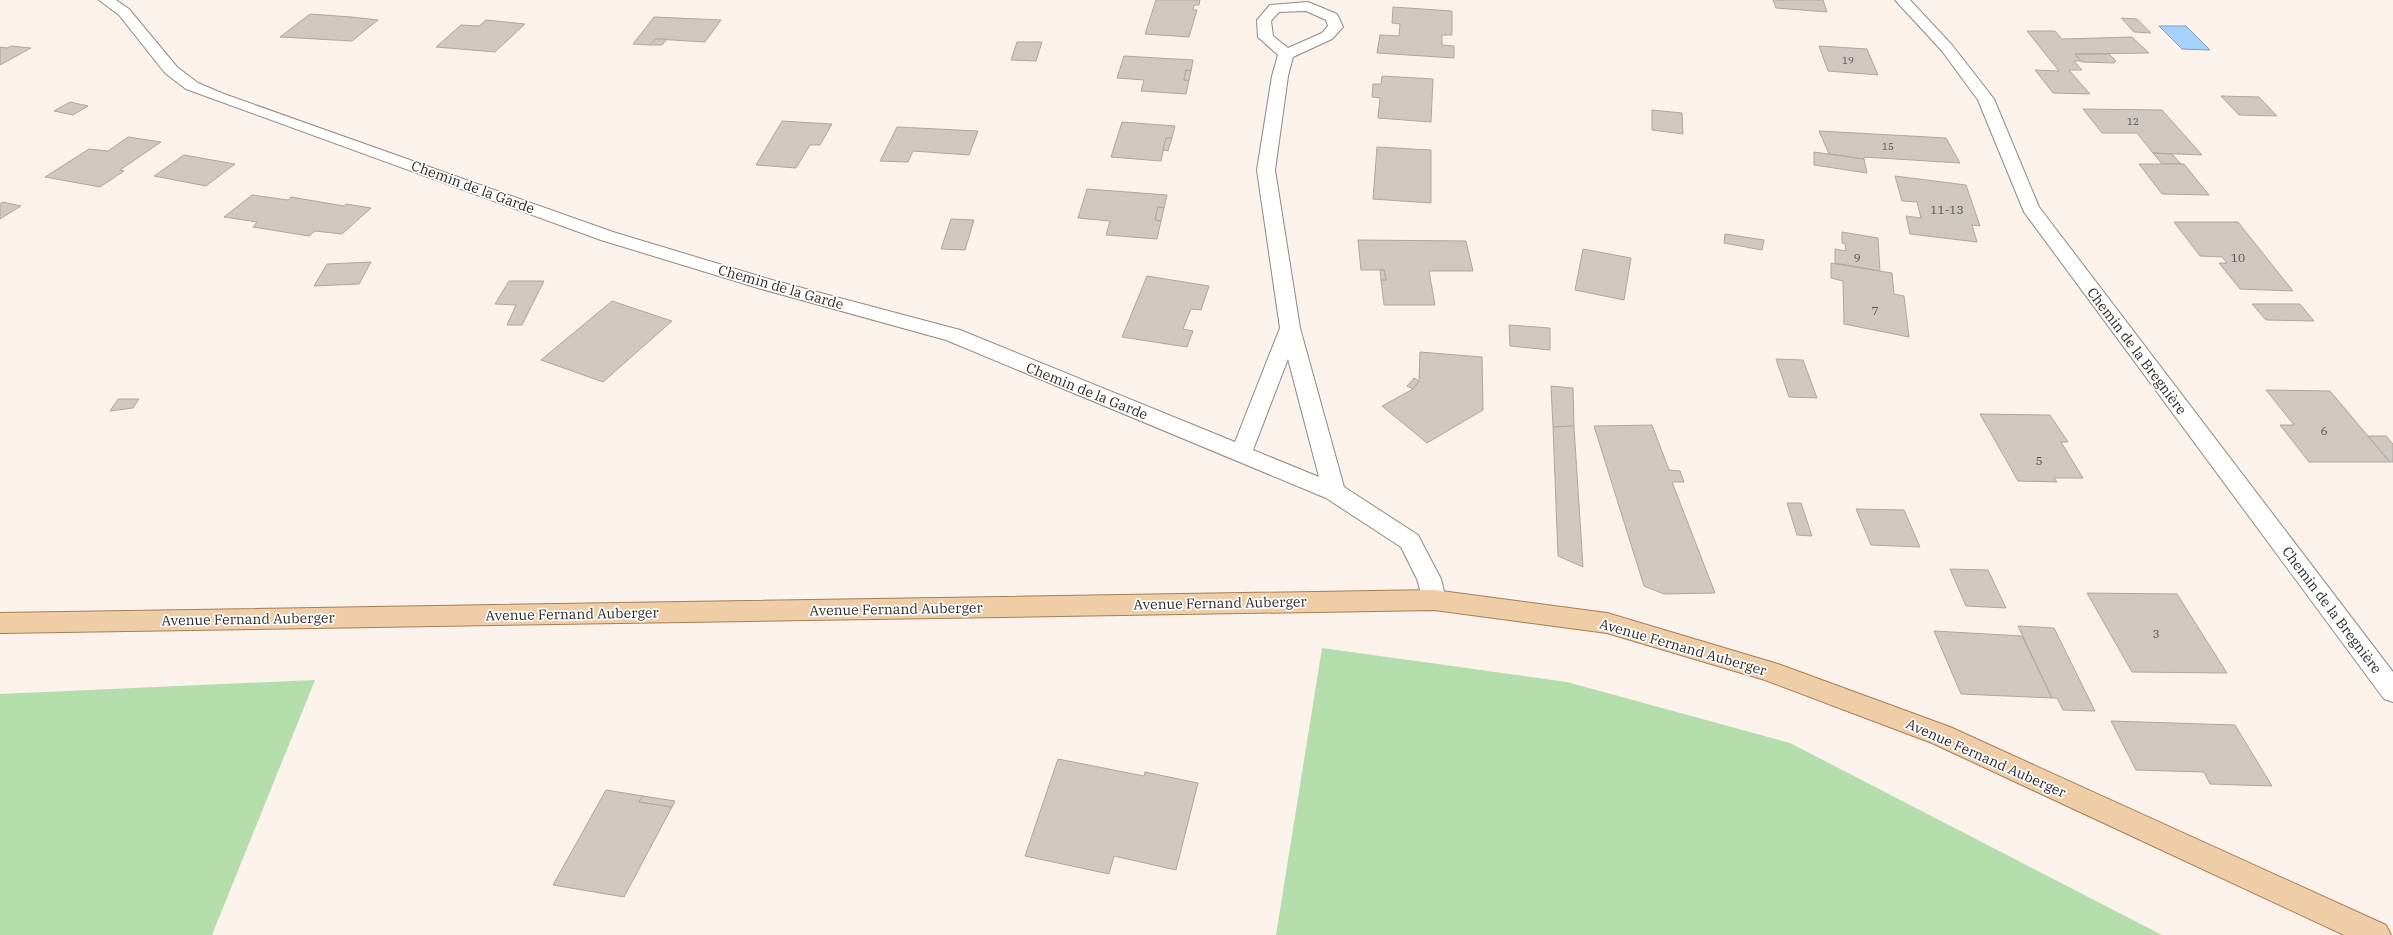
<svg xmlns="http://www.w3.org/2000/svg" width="2393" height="935" font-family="'IBM Plex Serif',serif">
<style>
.green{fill:#b3deac}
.water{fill:#a6d1fa;stroke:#829fbb}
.building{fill:#d0c7c1;stroke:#aea6a0}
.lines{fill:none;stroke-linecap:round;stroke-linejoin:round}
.street-casing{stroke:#918983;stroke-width:2}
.primary-casing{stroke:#a57e55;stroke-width:2}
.street{fill:#fff;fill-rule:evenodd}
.primary{fill:#efcda7;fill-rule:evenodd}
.labels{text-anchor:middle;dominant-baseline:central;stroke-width:3.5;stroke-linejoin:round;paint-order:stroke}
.far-number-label{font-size:10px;fill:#56524f}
.number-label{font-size:12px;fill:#56524f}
.street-label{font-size:14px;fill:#2e2b29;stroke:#fff}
</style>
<rect width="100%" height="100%" fill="#faf2eb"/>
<g class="green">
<polygon points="1322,648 1567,682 1790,743 2162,935 1276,935"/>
<polygon points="315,680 212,935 0,935 0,694"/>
</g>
<polygon class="water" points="2159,26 2186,26 2210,50 2182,49"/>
<g class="building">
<polygon points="1156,0 1200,0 1199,5 1194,5 1193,10 1197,10 1189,37 1145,34"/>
<polygon points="1773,0 1823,0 1827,12 1776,8"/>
<polygon points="1393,7 1452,11 1452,35 1442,35 1442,45 1454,46 1454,58 1377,53 1380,35 1399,36 1400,24 1392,23"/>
<polygon points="310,14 351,17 378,20 352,41 280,37"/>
<polygon points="654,17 721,20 705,42 656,39 650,45 633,44"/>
<polygon points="2121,18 2137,19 2151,33 2134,32"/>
<polygon points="486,20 525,24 495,52 436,47 461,25 479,26"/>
<polygon points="2027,31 2055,31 2062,39 2132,37 2149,53 2075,54 2081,61 2074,61 2082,70 2069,70 2090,94 2053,93 2035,70 2059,71"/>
<polygon points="656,39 667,39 662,45 650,45"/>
<polygon points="1017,42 1042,42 1036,61 1011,60"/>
<polygon points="11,46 31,48 0,65 0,47 7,48"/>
<polygon points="1819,46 1867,49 1878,75 1828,71"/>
<polygon points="2075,54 2109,54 2116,61 2114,63 2082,62"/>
<polygon points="1124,56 1193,60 1191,71 1186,70 1184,80 1189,80 1186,94 1141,91 1144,80 1117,78"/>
<polygon points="1186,70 1191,71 1189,80 1184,80"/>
<polygon points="1382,76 1433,79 1431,122 1378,118 1380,98 1372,97 1373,84 1381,84"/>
<polygon points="2221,96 2259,97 2277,116 2239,115"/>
<polygon points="70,102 88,106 73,115 54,111"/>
<polygon points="2083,109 2162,110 2202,155 2153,153 2137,133 2102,133"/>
<polygon points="1652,110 1682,113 1683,134 1652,130"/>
<polygon points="782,121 832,124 820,145 810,145 796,168 756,165"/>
<polygon points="1122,122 1175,126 1172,138 1166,138 1161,161 1111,157"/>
<polygon points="897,127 978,131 969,155 913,151 908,162 880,161"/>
<polygon points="1819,131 1946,138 1960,163 1864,157 1864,159 1829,154"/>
<polygon points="128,137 161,142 120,170 124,171 100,187 45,177 89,149 108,151"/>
<polygon points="1166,138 1172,138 1168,151 1163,150"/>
<polygon points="1377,147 1431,150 1431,203 1373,199"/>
<polygon points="1814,152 1864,159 1867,173 1814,165"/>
<polygon points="2153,153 2172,154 2181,164 2162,164"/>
<polygon points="184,155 235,164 206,186 154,176"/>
<polygon points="2139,164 2184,164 2209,195 2162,194"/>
<polygon points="1895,176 1966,185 1980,226 1972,225 1977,242 1910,234 1906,216 1921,218 1917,202 1902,201"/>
<polygon points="1087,189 1167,195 1164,208 1158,207 1155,220 1161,221 1157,239 1106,235 1110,221 1078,218"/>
<polygon points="252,195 288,200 291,197 344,206 346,204 371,208 342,234 315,231 309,236 253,227 257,222 224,217"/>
<polygon points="3,202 21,206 0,219 0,204"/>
<polygon points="1158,207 1164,208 1161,221 1155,220"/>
<polygon points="951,219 974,220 965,250 941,249"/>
<polygon points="2174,222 2238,222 2293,291 2240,289 2219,263 2227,263 2222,257 2200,256"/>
<polygon points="1842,232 1878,238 1880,271 1835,263 1835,249 1846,251 1845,244 1842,243"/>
<polygon points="1725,234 1764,240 1762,250 1724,243"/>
<polygon points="1358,240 1466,241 1473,271 1429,271 1435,305 1384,305 1381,280 1386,280 1384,270 1361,270"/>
<polygon points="1583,249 1631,258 1624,300 1575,290"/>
<polygon points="371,262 359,284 314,286 327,264"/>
<polygon points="1831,263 1892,273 1894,294 1904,296 1909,337 1844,324 1843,281 1831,278"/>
<polygon points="1380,270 1384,270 1386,280 1381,280"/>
<polygon points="1147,276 1209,286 1201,310 1191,309 1183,329 1193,331 1187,347 1122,337"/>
<polygon points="509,281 544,281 522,325 507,325 516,305 495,304"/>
<polygon points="612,301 672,321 603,382 541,360"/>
<polygon points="2252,304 2300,304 2314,321 2266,320"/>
<polygon points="1509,325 1550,328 1550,350 1510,346"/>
<polygon points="1420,352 1482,357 1483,410 1427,443 1382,406 1413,389 1419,381"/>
<polygon points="1776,359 1803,360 1817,398 1789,397"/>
<polygon points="1414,378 1419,381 1413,389 1407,386"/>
<polygon points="1551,386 1573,388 1574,426 1553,427"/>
<polygon points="2266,390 2330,391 2390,462 2309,462 2280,425 2294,425"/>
<polygon points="118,399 139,399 133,408 110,411"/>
<polygon points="1980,414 2050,415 2068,442 2061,442 2083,478 2054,478 2057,482 2018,481"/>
<polygon points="1652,425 1669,470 1680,471 1684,482 1672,482 1715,593 1664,594 1644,586 1594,426"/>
<polygon points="1574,426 1574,427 1583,567 1558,556 1553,427"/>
<polygon points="2368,436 2386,436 2393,444 2393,462 2390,462"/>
<polygon points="1787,503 1801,503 1812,536 1797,535"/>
<polygon points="1856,509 1904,510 1920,547 1871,545"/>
<polygon points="1950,569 1988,570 2006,608 1966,606"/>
<polygon points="2087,593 2177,594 2227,673 2132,672"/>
<polygon points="2018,626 2054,628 2095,711 2063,710 2057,698 2052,698"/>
<polygon points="1934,631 2022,636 2052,698 1961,694"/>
<polygon points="2111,721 2235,725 2272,786 2210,784 2204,772 2136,770"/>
<polygon points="1058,759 1144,776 1145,772 1198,783 1176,870 1114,856 1109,874 1025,856"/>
<polygon points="606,790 643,796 639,802 672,807 624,897 553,885"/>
<polygon points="643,796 675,801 672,807 639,802"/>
</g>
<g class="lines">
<g class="street-casing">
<g id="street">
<path d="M99 0H116L129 9 177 67 198 83 224 94 613 232 772 280 960 330 1235 442 1280 328 1257 170 1272 76 1278 55 1258 37 1257 20 1270 5 1308 2 1337 14 1343 27 1332 39 1293 57 1288 76 1275 170 1300 328 1344 487 1418 535 1441 579 1446 600 1443 607 1434 610 1425 607 1417 579 1401 547 1326 498 946 340 758 288 601 240 186 89 165 73 119 15ZM1306 11 1326 20 1328 26 1322 33 1288 48 1273 36 1271 21 1279 12ZM1288 359 1319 477 1253 450Z"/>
<polygon points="1895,0 1910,0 1952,45 1994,99 2039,207 2393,672 2393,702 2384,699 2024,212 1978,100 1942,51"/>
</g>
</g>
<g class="primary-casing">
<polygon id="primary" points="1434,590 1607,613 1778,664 1950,727 2386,925 2391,935 2344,935 1932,743 1765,680 1607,633 1434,610 0,633 0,613"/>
</g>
<use href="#street" class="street"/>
<use href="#primary" class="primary"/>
</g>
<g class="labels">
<g class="far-number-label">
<text x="1848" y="60">19</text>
<text x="2133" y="121">12</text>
<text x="1888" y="146">15</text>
</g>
<g class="number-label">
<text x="1947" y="209">11-13</text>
<text x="1857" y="257">9</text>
<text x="2238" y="257">10</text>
<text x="1875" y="310">7</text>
<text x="2324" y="430">6</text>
<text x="2039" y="460">5</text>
<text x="2156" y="633">3</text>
</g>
<g class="street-label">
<text transform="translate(473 187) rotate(20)">Chemin de la Garde</text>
<text transform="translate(781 287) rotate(16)">Chemin de la Garde</text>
<text transform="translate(2137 351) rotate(53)">Chemin de la Bregnière</text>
<text transform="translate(1087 391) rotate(22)">Chemin de la Garde</text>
<text transform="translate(1220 603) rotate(-1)">Avenue Fernand Auberger</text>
<text transform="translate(896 609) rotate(-1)">Avenue Fernand Auberger</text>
<text transform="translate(2332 610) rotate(53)">Chemin de la Bregnière</text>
<text transform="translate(572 614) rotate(-1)">Avenue Fernand Auberger</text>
<text transform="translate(248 619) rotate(-1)">Avenue Fernand Auberger</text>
<text transform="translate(1683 647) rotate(16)">Avenue Fernand Auberger</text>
<text transform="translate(1986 758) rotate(24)">Avenue Fernand Auberger</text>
</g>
</g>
</svg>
